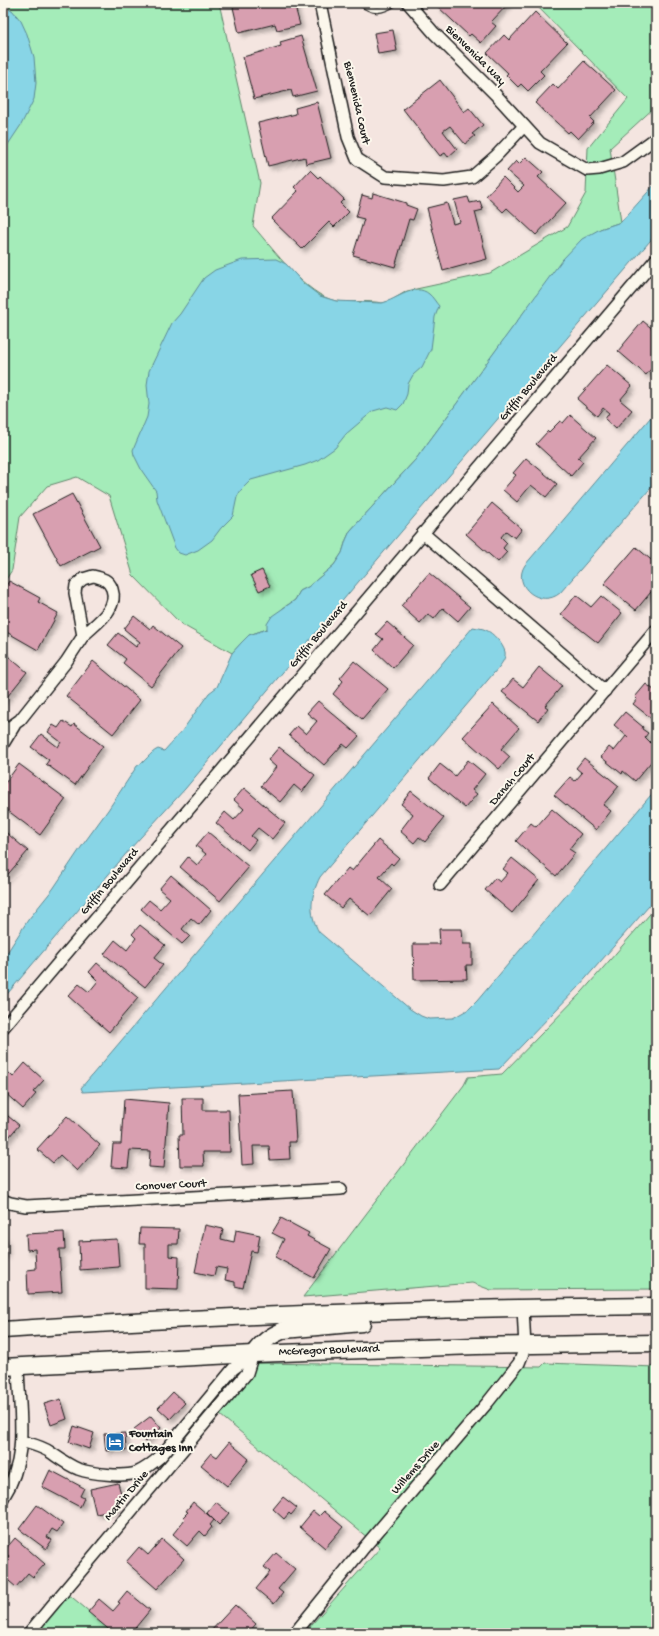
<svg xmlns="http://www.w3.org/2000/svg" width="659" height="1636" font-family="'Gochi Hand',sans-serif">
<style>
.green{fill:#a4ecb9;stroke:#60846a}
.water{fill:#88d5e6;stroke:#5d8b95}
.building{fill:#d89fb0;stroke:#1c1c1c;filter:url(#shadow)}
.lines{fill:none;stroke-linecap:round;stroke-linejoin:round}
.lane-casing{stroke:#1c1c1c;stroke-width:8}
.street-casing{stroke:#1c1c1c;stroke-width:14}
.secondary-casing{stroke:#1c1c1c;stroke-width:19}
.lane{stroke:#fbf7ec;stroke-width:5.5}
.street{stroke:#fbf7ec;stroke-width:11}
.secondary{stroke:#fbf7ec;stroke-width:16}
.labels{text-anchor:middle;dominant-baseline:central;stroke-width:4;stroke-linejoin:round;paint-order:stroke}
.street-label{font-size:12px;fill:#1c1c1c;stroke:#fbf7ec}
.poi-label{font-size:12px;font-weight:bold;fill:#1c1c1c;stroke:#fbf7ec;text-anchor:start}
</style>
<defs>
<filter id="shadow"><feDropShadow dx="3.5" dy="3.5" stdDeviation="2" flood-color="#0004"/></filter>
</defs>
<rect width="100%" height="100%" fill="#f4e5e0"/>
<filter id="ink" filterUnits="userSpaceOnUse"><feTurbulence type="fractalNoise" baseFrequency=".025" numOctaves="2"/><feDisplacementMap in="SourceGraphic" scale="8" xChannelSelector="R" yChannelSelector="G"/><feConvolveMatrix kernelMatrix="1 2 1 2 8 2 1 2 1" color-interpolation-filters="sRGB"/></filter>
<g filter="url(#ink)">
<g class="green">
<path d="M3 3H219L260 183 253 226C274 250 306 295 336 301 351 303 367 300 382 303L390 301 407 291 490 273 567 227 586 193 588 148 628 99 534 3H656V106L610 148 621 222 600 229 525 311 416 459 350 531 346 540 342 553 334 565 308 587 300 591 295 600 283 608 267 629 249 635 232 653 181 624 133 575 109 496 77 477 47 486 20 517 12 570 3 584Z"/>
<polygon points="656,907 656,1289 491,1290 472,1283 303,1297 464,1085 468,1077 502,1074 583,991"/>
<polygon points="255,1363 541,1367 545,1363 656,1367 656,1633 304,1633 380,1548 220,1415"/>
<polygon points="67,1593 115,1633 31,1633"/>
</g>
<g class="water">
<polygon points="3,8 12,10 21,21 27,34 34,57 36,83 34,99 21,125 3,152"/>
<path d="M656 183V234L354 587 185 789 130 849 3 999V959L28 920 53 889 84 843 108 810 137 766C146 762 149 753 158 749L164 751 182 731 209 693 217 687 232 653 241 643 249 635 267 629V624L272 616 295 600 300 591 308 587 334 565 342 553 346 540 350 531 416 459 562 260 582 239 600 229 621 222Z"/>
<path d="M276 259 286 264 304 284 320 296 336 301 382 303C396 300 415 282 429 294 433 297 436 303 439 306L435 317 431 349 422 367 413 375 408 384 407 394 403 404 397 410 387 407 373 411 346 434 335 448 318 460 305 465 251 480 241 490 237 497 233 516 221 528 212 540 198 550 185 555 179 553 175 548 157 500 156 491 142 471 134 455 133 450 147 417 149 404 147 385 149 371 172 323 180 314 204 278 215 270 242 260Z"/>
<path d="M656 411V482L560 593C541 609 511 586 525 565Z"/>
<path d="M473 627C477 628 482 628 486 630 493 633 503 644 505 652 506 658 502 663 499 667L320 877C311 895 308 913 319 932L410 1009 421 1016 429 1019 453 1018 469 1009 477 1001 656 789V898L579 986 499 1069 83 1092 81 1088Z"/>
</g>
<g class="building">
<polygon points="232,3 275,3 276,6 294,3 300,25 277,30 275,24 239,33"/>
<polygon points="439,3 509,3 491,22 496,26 481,43 471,34 469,36 437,6"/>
<polygon points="535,12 567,43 540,71 544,75 528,91 521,84 518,87 506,75 508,73 487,53 504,35 509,40"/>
<polygon points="393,30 397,51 378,54 374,33"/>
<polygon points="301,36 317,91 293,97 291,90 254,99 243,57 281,46 280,42"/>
<polygon points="584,61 616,90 590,118 594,122 578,139 570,131 568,133 535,103 553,84 558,89"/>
<polygon points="440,80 464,112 469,108 483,125 472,134 475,136 465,144 450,126 443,131 457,149 448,157 445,153 440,156 403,109"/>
<polygon points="317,102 331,158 306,164 305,157 268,166 258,123 296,114 295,108"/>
<polygon points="526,157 543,172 538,177 566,203 536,235 507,208 503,212 486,196 503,177 518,192 524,186 507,171 516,161 519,164"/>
<polygon points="310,170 318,178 320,176 344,199 340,203 349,212 334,227 329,222 302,249 271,219 298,191 294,187"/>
<polygon points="373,193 406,203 406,205 417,209 413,220 409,219 395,267 353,255 364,219 356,217 362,195 372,198"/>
<polygon points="468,197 470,203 480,201 483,210 475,212 487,259 443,271 427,208 447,203 453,224 460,222 454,200"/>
<polygon points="643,321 656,332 656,363 646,375 618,351"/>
<polygon points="607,365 632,386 620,400 632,410 616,429 605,419 609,413 603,408 597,416 577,399"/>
<polygon points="570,415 596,438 578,458 583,462 571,476 536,444 548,431 549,432 560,421 563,423"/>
<polygon points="526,458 557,484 546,497 531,485 517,502 503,490 516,475 513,473"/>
<polygon points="72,494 100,546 61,566 33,514"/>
<polygon points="492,503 522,529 515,538 506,531 501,537 507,543 503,548 507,552 498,562 466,534"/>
<polygon points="636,547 656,564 656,586 636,610 604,584"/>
<polygon points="262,570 270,586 259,591 251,575"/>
<polygon points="429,573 470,607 458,621 443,608 434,619 428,614 420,623 401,606"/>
<polygon points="9,581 40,598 38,602 58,613 38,650 3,630 3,591"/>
<polygon points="576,595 591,607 601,596 622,613 598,643 561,614"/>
<polygon points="134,616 150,629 153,625 181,648 151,686 123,663 126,659 108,645 118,633 136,647 140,642 124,629"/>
<polygon points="387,622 413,645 393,668 374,650 383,639 376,634"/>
<polygon points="3,652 27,672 3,702"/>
<polygon points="93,661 140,700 113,734 66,696"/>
<polygon points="354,661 388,689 362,719 333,694 343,681 340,678"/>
<polygon points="539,667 562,686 545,706 548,708 538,721 502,692 513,679 523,687"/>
<polygon points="646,684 654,690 656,687 656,722 633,704 637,699 635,697"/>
<polygon points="318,701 359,736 348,748 343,744 324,765 289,735 297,726 306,734 317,721 307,713"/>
<polygon points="493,704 519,728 501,749 510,757 499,769 463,737"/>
<polygon points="625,712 643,727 642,729 648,733 645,737 651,743 654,740 656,742 656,756 635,781 623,771 622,774 601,757 609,747 614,751 626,736 628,737 614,725"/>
<polygon points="63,721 72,727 74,724 103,746 75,785 46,764 49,760 31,747 41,734 58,747 61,742 48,732 53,725 58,728"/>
<polygon points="279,747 315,775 302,792 294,785 280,802 261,786 276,767 268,760"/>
<polygon points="584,758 619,786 603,805 611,811 596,830 554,795 570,777 575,781 582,773 576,768"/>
<polygon points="468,760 485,774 472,790 477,794 465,808 429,778 440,764 455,776"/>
<polygon points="19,764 66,799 40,835 3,807 3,786"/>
<polygon points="244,788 285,823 272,839 258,828 251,836 256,840 248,850 216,823 225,812 234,820 244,809 234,800"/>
<polygon points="411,791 444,818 425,842 419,837 414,843 400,831 413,814 401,804"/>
<polygon points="552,809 581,834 569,849 575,853 556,876 516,841 531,823 536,827"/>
<polygon points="3,830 28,851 3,880"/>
<polygon points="208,832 249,867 220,901 180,867 188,857 197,865 206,854 196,846"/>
<polygon points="378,840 399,858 393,865 391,863 379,877 392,889 370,916 349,899 341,908 325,895 348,868 352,871"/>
<polygon points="512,858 539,880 512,913 485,890 495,878 500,882 508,873 503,869"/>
<polygon points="171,875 211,910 199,925 191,918 182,929 190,936 182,944 141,909 149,900 160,909 170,898 159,889"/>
<polygon points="140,925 165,945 154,958 163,965 145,987 104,954 115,940 127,950 136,938 132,934"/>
<polygon points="439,929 462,929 463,944 472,944 472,965 466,965 467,979 414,980 413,944 440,944"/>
<polygon points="97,963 138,998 109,1032 68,996 79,984 89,992 98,981 89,972"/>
<polygon points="25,1063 44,1080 33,1092 36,1094 23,1109 3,1091 3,1077 8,1072 13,1077"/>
<polygon points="293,1091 296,1142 289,1142 290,1159 270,1160 269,1146 253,1146 254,1164 242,1165 238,1094"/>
<polygon points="182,1098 203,1098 203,1110 229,1110 230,1152 203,1152 204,1166 180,1166 179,1135 183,1135"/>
<polygon points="124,1099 169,1103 164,1168 149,1167 150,1151 130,1150 128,1168 111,1167 113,1144 121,1144"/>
<polygon points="3,1112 19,1125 4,1143 3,1142"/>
<polygon points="67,1116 100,1145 77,1171 60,1155 53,1163 37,1149"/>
<polygon points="281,1218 309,1233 307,1236 331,1249 314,1278 275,1257 284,1239 272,1233"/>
<polygon points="205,1225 223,1229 221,1239 234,1242 236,1230 260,1235 257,1252 251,1251 243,1288 235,1286 235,1282 225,1280 227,1269 216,1267 214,1276 195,1272"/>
<polygon points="140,1228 179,1229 178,1244 169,1244 169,1256 179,1257 178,1289 145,1288 145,1244 139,1244"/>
<polygon points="64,1232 65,1249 59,1249 62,1292 28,1294 27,1270 36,1269 35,1249 27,1250 26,1234"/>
<polygon points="3,1237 5,1237 6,1254 3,1255"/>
<polygon points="117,1239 119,1267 80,1270 79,1241"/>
<polygon points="173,1392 185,1403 170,1419 158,1408"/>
<polygon points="61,1399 67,1419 51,1425 44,1404"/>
<polygon points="151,1416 161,1428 145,1442 134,1429"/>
<polygon points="74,1426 94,1433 89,1449 69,1442"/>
<polygon points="125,1433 126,1450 106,1451 104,1434"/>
<polygon points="229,1442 249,1459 227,1486 201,1465 211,1453 217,1457"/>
<polygon points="50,1470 84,1488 80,1496 84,1498 80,1507 42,1487"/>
<polygon points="118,1483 122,1497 115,1498 118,1510 96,1514 90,1489"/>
<polygon points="283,1497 297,1508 291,1515 289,1513 284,1519 273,1509"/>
<polygon points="193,1502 214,1520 210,1525 212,1527 205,1536 200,1531 187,1546 173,1534 185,1519 183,1517 188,1512 186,1511"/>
<polygon points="216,1502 229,1513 219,1525 207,1513"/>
<polygon points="37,1505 63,1524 57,1532 52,1529 47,1537 52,1540 46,1549 19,1529"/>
<polygon points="313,1511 319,1516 324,1511 343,1527 325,1548 300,1527"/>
<polygon points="15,1538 45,1564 33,1577 28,1573 16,1587 3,1576 3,1563 9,1556 3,1552"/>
<polygon points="162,1539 184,1559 157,1589 126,1562 139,1547 148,1555"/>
<polygon points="276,1553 295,1569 278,1589 283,1593 274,1604 256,1589 270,1572 264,1567"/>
<polygon points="127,1591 150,1610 131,1633 113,1633 88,1612 99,1599 113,1611 120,1603 118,1602"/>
<polygon points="235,1605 256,1624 248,1633 209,1633"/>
</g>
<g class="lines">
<g class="lane-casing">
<path id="lane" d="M362 3C373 12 382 11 394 3"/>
</g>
<g class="street-casing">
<g id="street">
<polyline points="320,3 348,137 357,159 385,177 444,181 472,177 496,156 524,126"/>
<polyline points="408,3 434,33 495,94 540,143 587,170 599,169 623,162 656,138"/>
<polyline points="423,533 605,691"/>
<path d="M93 576C102 578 109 580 112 589 119 609 96 623 83 636L75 593 76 585 83 579Z"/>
<polyline points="3,732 20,720 66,662 83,636"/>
<polyline points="3,744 14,726"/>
<polyline points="440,885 656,630"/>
<polyline points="3,1028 656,259"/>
<polyline points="3,1200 10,1203 26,1206 341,1189"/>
<path d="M21 1441C31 1444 41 1446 50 1452 59 1458 68 1465 78 1469 92 1474 123 1477 136 1473 146 1469 153 1463 161 1456L233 1369 253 1354"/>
<path d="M3 1498C30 1456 19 1413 18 1367"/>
<polyline points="29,1633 247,1373 253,1354"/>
<polyline points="295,1633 362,1550 488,1402 519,1363 525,1348 523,1307"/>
</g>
</g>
<g class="secondary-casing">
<g id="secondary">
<path d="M3 1330C220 1315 438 1308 656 1306"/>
<path d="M253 1354C262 1342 270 1336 284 1330L362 1323"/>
<polyline points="3,1367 253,1354 476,1346 656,1343"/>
</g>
</g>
<use href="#lane" class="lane"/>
<use href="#street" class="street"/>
<use href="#secondary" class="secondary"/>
</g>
</g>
<defs>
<g id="hotel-square" transform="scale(1)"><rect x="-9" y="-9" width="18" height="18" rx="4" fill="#1f6fb2" stroke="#fbf7ec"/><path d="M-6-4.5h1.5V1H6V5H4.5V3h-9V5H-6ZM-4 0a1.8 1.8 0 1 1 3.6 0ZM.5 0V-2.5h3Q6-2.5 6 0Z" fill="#fff"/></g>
</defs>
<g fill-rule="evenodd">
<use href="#hotel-square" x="115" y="1442"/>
</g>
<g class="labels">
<g class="street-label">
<text transform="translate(475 56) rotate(45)">Bienvenida Way</text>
<text transform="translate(356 103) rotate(77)">Bienvenida Court</text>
<text transform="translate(529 388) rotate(-50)">Griffin Boulevard</text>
<text transform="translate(319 635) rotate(-50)">Griffin Boulevard</text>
<text transform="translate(513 780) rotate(-50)">Danah Court</text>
<text transform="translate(110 882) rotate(-50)">Griffin Boulevard</text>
<text transform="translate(171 1186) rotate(-3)">Conover Court</text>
<text transform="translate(329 1351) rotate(-2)">McGregor Boulevard</text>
<text transform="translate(416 1468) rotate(-49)">Willems Drive</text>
<text transform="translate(127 1496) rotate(-50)">Martin Drive</text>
</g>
<g class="poi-label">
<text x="129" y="1435">Fountain<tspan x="129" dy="14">Cottages Inn</tspan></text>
</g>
</g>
<rect width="659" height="1636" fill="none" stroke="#fbf7ec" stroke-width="16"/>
<rect x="8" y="8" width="643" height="1620" fill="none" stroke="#1c1c1c" stroke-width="1.5" filter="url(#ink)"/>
</svg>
